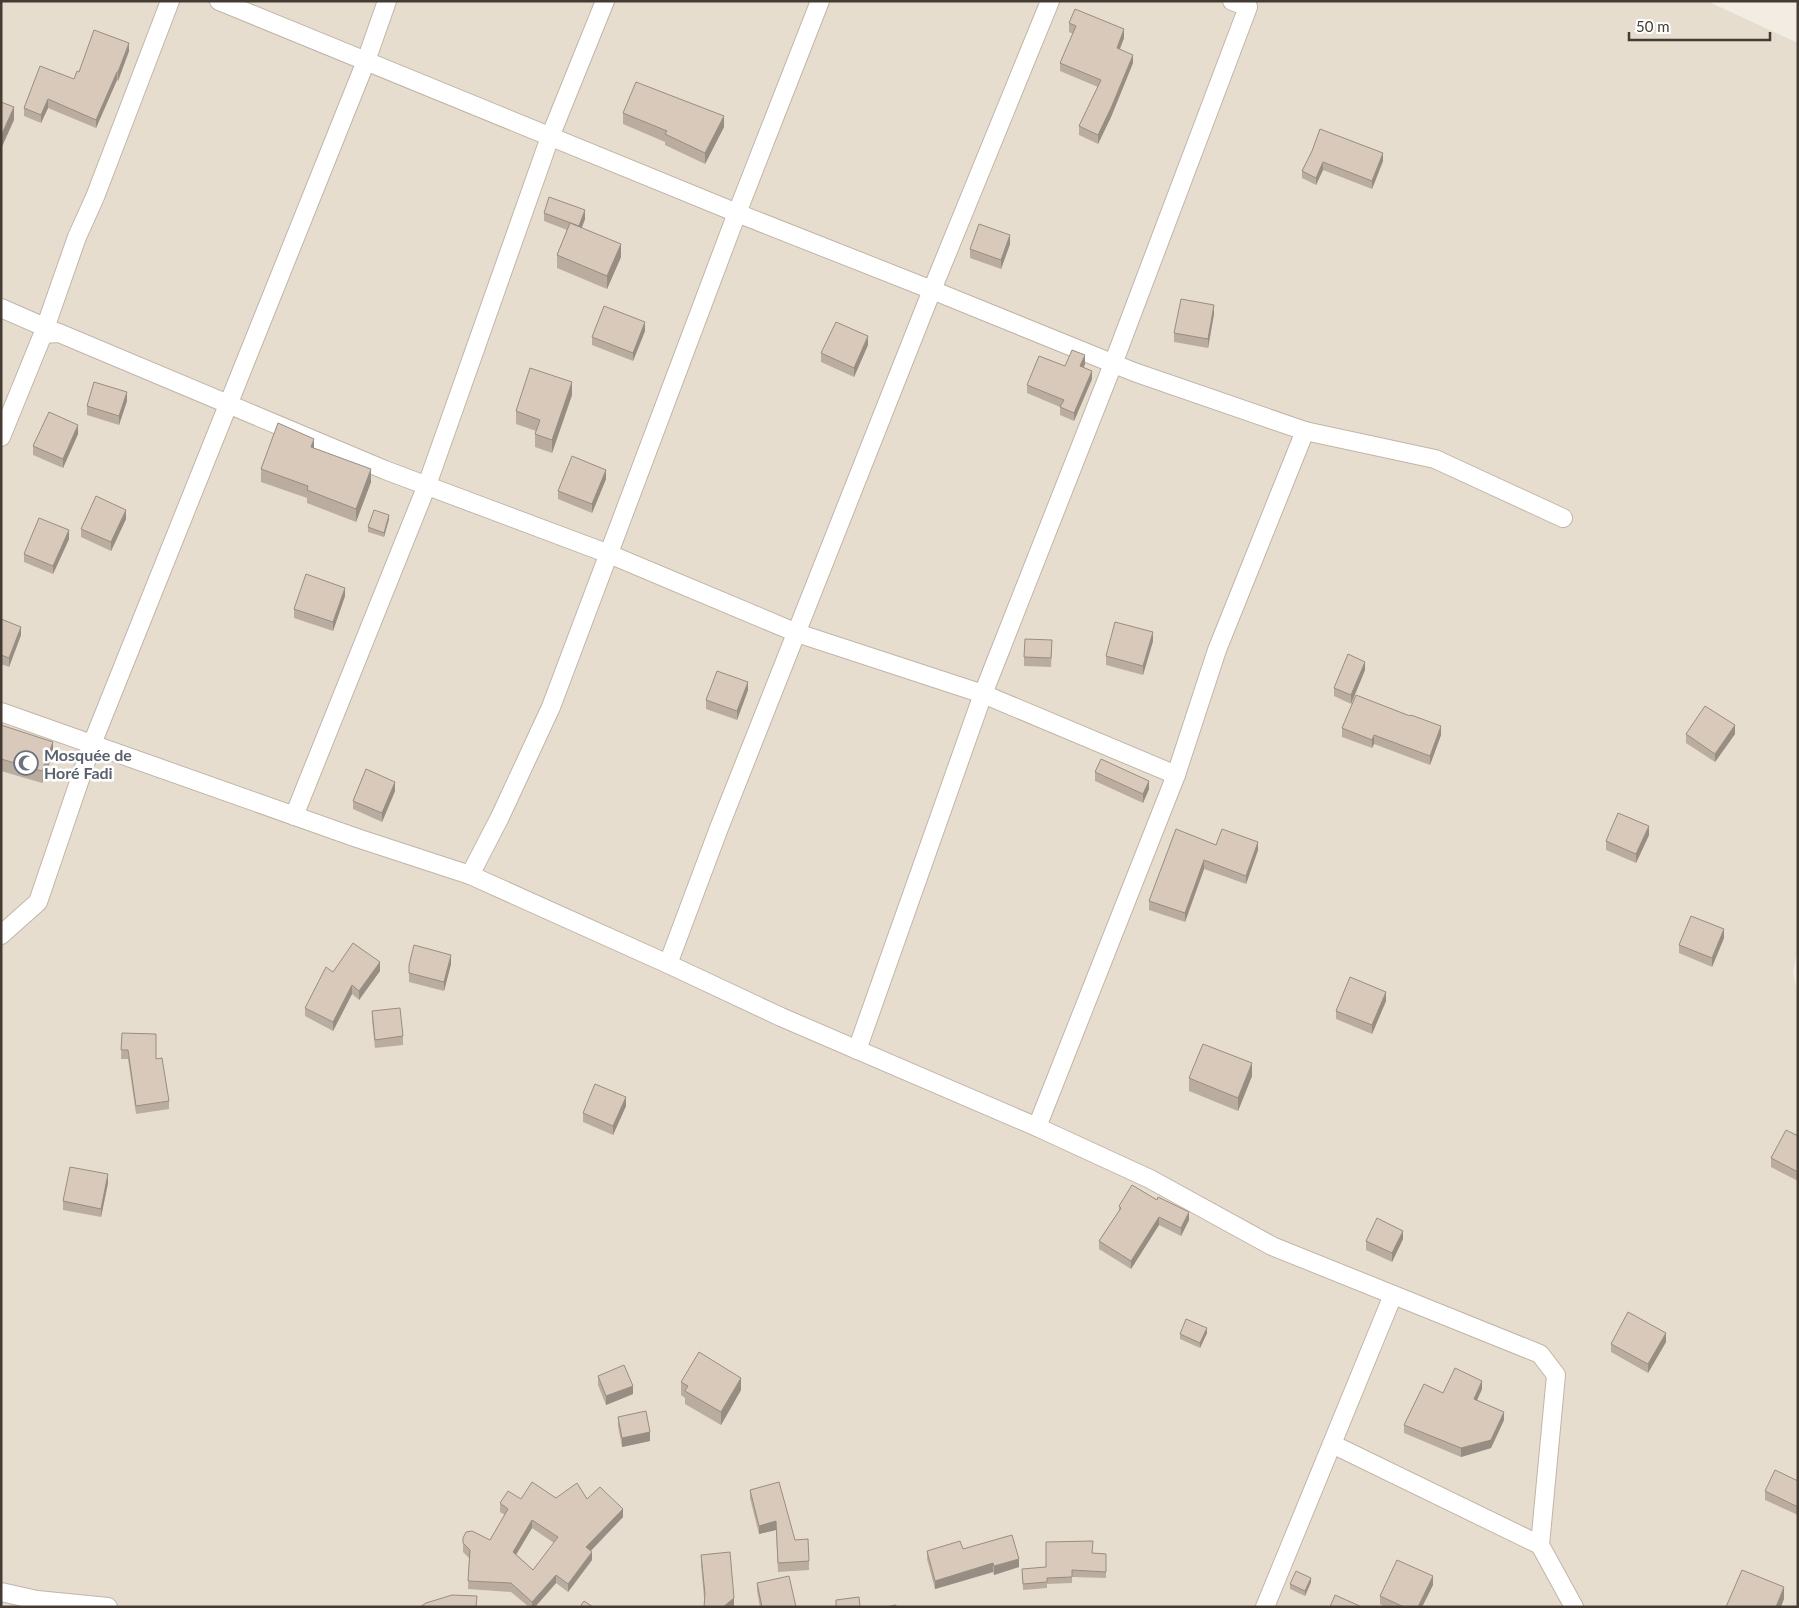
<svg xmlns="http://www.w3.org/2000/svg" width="1799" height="1608" font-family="Lato,sans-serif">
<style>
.residential{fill:#e7ddcf}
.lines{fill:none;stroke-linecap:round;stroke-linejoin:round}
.street-casing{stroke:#c1b5a7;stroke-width:20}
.street{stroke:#fff;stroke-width:18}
.wall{fill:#baada0;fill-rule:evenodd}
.shaded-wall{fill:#978d82}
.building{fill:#d8c9ba;stroke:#978d82;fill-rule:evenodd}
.labels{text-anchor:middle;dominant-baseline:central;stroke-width:5;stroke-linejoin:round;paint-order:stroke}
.worship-label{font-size:16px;font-weight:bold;fill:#5b616d;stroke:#fff;text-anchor:start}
</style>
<rect width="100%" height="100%" fill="#f3ece2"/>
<polygon class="residential" points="1,1 1707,1 1798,43 1798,948 1793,973 1798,993 1798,1607 1,1607"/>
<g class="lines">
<g class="street-casing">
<g id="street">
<polyline points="219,1 737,213 932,290 1134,372 1305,431 1435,459 1563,518"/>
<polyline points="1,308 56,332"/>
<polyline points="43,334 59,333 385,470 609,554 797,633 983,694 1176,775 1217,650 1305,431"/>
<polyline points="1,437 43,334 77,237 95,197 170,1"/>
<polyline points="1,712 357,838 470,875 668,964 781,1017 1037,1127 1150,1179 1272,1246 1540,1354 1556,1375 1540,1545 1574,1607"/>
<polyline points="294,816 427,485 550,137 605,1"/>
<polyline points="470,875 500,817 551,707 737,213 820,1"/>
<polyline points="1,935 38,902 92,744 366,61 387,1"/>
<polyline points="668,964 719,828 932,290 1050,1"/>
<polyline points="857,1050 983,694 1113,364 1248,7 1232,1"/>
<polyline points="1037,1127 1176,775"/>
<polyline points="1332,1444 1540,1545"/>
<polyline points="1,1592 37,1600 108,1607"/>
<polyline points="1265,1607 1393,1295"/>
</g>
</g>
<use href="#street" class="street"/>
</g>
<g class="wall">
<polygon points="1069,23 1124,38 1120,49 1133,63 1111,117 1098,144 1079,135 1079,126 1098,87 1060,71 1060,63 1073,34 1069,32"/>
<polygon points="129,51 118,81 117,80 96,128 48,108 41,123 24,116 24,108 74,79 79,72"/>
<polygon points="623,113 724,127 705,164 665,145 665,142 623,124"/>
<polygon points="1312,151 1383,161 1372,189 1323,170 1316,185 1302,178 1302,171"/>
<polygon points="544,213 585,219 582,228 621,257 607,289 557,268 557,255 567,230 544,221"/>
<polygon points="1010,244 1001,269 970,258 970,249"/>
<polygon points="1214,314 1208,348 1174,342 1174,333"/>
<polygon points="645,331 633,361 592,345 592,337"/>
<polygon points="868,345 854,377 821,362 821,353"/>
<polygon points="1085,364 1084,367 1092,379 1074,421 1060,415 1060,407 1027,393 1027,385 1065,366"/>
<polygon points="572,395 552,453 535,447 535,434 536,431 516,424 516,411"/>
<polygon points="127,401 119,425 87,415 87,406"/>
<polygon points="78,434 63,468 33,455 33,446"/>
<polygon points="314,448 371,482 356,522 307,503 307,498 261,482 261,469"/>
<polygon points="606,479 592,513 558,499 558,491"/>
<polygon points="126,519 111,551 81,537 81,529"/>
<polygon points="389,519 384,537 368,532 368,527"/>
<polygon points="69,539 53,574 24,562 24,554"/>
<polygon points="345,596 333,631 294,618 294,609"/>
<polygon points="1,619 21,635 9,667 1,664"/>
<polygon points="1153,641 1143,675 1106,665 1106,656"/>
<polygon points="1052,649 1051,667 1024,666 1024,657"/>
<polygon points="1365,670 1351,704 1334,696 1334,688"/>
<polygon points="748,690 737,720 706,709 706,700"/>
<polygon points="1,725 53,754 42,783 1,771"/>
<polygon points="1342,728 1441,735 1430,765 1374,744 1372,748 1342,737"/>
<polygon points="1686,734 1735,734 1715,762 1686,743"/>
<polygon points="1095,772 1149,789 1143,803 1095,781"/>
<polygon points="395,791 382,822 353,809 353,801"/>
<polygon points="1649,835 1636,863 1606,850 1606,841"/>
<polygon points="1216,845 1258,850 1246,884 1204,869 1185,922 1149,910 1149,901"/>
<polygon points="1724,938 1712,967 1679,953 1679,945"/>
<polygon points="451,964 444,991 409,982 409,965"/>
<polygon points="380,971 359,1000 352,994 333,1031 305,1016 305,1008 333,972"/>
<polygon points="1386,1001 1372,1034 1336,1019 1336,1011"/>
<polygon points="372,1011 403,1036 403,1045 375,1048 372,1020"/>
<polygon points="122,1033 156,1059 169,1101 169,1109 136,1114 128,1059 121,1059"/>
<polygon points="1252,1076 1238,1111 1189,1091 1189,1078"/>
<polygon points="626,1106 613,1135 583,1122 583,1113"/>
<polygon points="1798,1136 1798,1181 1771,1167 1771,1158"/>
<polygon points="108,1183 101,1217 63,1210 63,1201"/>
<polygon points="1119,1206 1189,1220 1181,1236 1159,1225 1131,1269 1099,1249 1099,1241 1119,1211"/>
<polygon points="1403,1239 1392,1262 1366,1250 1366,1241"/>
<polygon points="1207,1333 1200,1348 1180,1339 1180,1334"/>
<polygon points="1666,1342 1648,1373 1611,1352 1611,1344"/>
<polygon points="598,1376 633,1394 606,1405 598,1385"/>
<polygon points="681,1382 741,1390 721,1425 685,1404 685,1398 681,1395"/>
<polygon points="1482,1389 1477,1400 1504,1420 1491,1448 1461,1457 1404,1433 1404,1425 1443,1393"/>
<polygon points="618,1417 650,1441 622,1447 618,1426"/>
<polygon points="1798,1481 1798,1515 1765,1500 1765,1491"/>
<polygon points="750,1490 795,1540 809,1561 809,1570 778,1572 776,1530 759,1534 750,1498"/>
<path d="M556 1498 587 1499 623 1517 590 1551 592 1560 568 1592 556 1583 535 1607H529L511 1592 468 1589 469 1558 463 1552V1538L490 1540 505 1515 500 1512V1503L521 1499ZM532 1528 554 1543 533 1570 516 1554Z"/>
<polygon points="963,1549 1019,1567 994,1575 993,1572 935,1589 927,1559 927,1551"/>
<polygon points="1093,1553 1106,1554 1106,1578 1072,1577 1072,1583 1047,1584 1047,1588 1023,1590 1022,1569 1046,1567"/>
<polygon points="701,1555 734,1607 704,1598 701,1564"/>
<polygon points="1311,1582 1305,1596 1290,1589 1290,1584"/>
<polygon points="757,1583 796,1607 760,1607 757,1591"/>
<polygon points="1433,1585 1422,1607 1385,1607 1380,1604 1380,1596"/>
</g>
<g class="shaded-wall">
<polygon points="1124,29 1124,38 1117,56 1117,48"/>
<polygon points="129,43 129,51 118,81 118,72"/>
<polygon points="1133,55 1133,63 1111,117 1098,144 1098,135"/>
<polygon points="117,72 117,80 96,128 96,120"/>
<polygon points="48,99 48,108 41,123 41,115"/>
<polygon points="14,107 14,120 1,149 1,136"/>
<polygon points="724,116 724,127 705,164 705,153"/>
<polygon points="1383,153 1383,161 1372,189 1372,181"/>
<polygon points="1323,162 1323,170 1316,185 1316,178"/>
<polygon points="585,210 585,219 579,234 579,226"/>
<polygon points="1010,235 1010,244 1001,269 1001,260"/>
<polygon points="621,244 621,257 607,289 607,276"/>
<polygon points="1214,305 1214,314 1208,348 1208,339"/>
<polygon points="645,322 645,331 633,361 633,353"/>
<polygon points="868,336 868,345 854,377 854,368"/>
<polygon points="1085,355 1085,364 1080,374 1080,366"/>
<polygon points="1092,371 1092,379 1074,421 1074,413"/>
<polygon points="572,382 572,395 552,453 552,440"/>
<polygon points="127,392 127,401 119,425 119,416"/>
<polygon points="78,425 78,434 63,468 63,459"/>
<polygon points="314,439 314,452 311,447"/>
<polygon points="371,469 371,482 356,522 356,509"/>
<polygon points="606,470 606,479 592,513 592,504"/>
<polygon points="126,510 126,519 111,551 111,542"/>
<polygon points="389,515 389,519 384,537 384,533"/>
<polygon points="69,530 69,539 53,574 53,566"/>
<polygon points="345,588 345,596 333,631 333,622"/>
<polygon points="21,627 21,635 9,667 9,658"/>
<polygon points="1153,632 1153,641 1143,675 1143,666"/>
<polygon points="1365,662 1365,670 1351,704 1351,695"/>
<polygon points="748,682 748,690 737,720 737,711"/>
<polygon points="1735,725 1735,734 1715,762 1715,754"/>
<polygon points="1441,726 1441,735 1430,765 1430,756"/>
<polygon points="1374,735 1374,744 1372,748 1372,740"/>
<polygon points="53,742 53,754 42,783 42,771"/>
<polygon points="1149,781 1149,789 1143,803 1143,794"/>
<polygon points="395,782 395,791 382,822 382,813"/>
<polygon points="1649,826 1649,835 1636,863 1636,854"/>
<polygon points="1258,842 1258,850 1246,884 1246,876"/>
<polygon points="1204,860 1204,869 1185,922 1185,913"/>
<polygon points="1724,929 1724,938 1712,967 1712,958"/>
<polygon points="451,955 451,964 444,991 444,982"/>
<polygon points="380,962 380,971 359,1000 359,991"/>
<polygon points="352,985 352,994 333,1031 333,1022"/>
<polygon points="1386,992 1386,1001 1372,1034 1372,1025"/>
<polygon points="1252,1063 1252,1076 1238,1111 1238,1098"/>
<polygon points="626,1097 626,1106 613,1135 613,1126"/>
<polygon points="108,1174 108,1183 101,1217 101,1209"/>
<polygon points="1189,1212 1189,1220 1181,1236 1181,1228"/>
<polygon points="1159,1217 1159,1225 1131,1269 1131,1261"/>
<polygon points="1403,1231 1403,1239 1392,1262 1392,1253"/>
<polygon points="1207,1328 1207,1333 1200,1348 1200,1343"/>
<polygon points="1666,1333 1666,1342 1648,1373 1648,1364"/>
<polygon points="741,1378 741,1390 721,1425 721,1412"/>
<polygon points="1482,1381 1482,1389 1474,1407 1474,1399"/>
<polygon points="633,1386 633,1394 606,1405 606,1396"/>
<polygon points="1504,1412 1504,1420 1491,1448 1461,1457 1461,1448"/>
<polygon points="650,1432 650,1441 622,1447 622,1438"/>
<polygon points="623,1509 623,1517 586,1556 586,1547"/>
<polygon points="532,1520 532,1528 513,1560 513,1552"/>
<polygon points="776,1521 776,1530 759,1534 759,1526"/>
<polygon points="592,1552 592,1560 568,1592 568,1584"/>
<polygon points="1019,1559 1019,1567 994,1575 994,1566"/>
<polygon points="993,1563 993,1572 935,1589 935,1581"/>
<polygon points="556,1575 556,1583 535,1607 532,1607 532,1602"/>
<polygon points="1433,1576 1433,1585 1422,1607 1418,1607"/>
<polygon points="1311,1578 1311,1582 1305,1596 1305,1591"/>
<polygon points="1784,1587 1784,1599 1781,1607 1776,1607"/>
<polygon points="734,1598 734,1607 723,1607"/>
</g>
<g class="building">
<polygon points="1075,9 1124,29 1117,48 1133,55 1111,108 1098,135 1079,126 1101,80 1060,63 1076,26 1069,23"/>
<polygon points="94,30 129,43 118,72 117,72 96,120 48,99 41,115 24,108 40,66 74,79 77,71 79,72"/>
<polygon points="636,82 724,116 705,153 665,134 667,131 623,113"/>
<polygon points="1,102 14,107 1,136"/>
<polygon points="1320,129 1383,153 1372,181 1323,162 1316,178 1302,171 1312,151"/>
<polygon points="549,197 585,210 579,226 544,213"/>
<polygon points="570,223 621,244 607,276 557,255"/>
<polygon points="979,224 1010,235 1001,260 970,249"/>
<polygon points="1181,299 1214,305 1208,339 1174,333"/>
<polygon points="604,306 645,322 633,353 592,337"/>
<polygon points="836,322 868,336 854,368 821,353"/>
<polygon points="1072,350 1085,355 1080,366 1092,371 1074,413 1060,407 1064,400 1027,385 1039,356 1065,366"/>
<polygon points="530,368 572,382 552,440 535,434 540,420 516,411"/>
<polygon points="94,382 127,392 119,416 87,406"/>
<polygon points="49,412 78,425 63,459 33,446"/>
<polygon points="278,423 314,439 311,447 371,469 356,509 307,490 308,486 261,469"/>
<polygon points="572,456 606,470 592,504 558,491"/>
<polygon points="96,496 126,510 111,542 81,529"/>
<polygon points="374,510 389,515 384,533 368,527"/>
<polygon points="39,518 69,530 53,566 24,554"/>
<polygon points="306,574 345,588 333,622 294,609"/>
<polygon points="1,619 21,627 9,658 1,655"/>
<polygon points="1115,622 1153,632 1143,666 1106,656"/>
<polygon points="1025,639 1052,640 1051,658 1024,657"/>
<polygon points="1348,654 1365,662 1351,695 1334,688"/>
<polygon points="717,671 748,682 737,711 706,700"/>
<polygon points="1356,695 1410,716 1411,715 1441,726 1430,756 1374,735 1372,740 1342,728"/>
<polygon points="1705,706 1735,725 1715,754 1686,734"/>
<polygon points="1,725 53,742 42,771 1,759"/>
<polygon points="1101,759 1149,781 1143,794 1095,772"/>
<polygon points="366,769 395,782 382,813 353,801"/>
<polygon points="1618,813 1649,826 1636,854 1606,841"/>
<polygon points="1176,829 1216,845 1222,829 1258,842 1246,876 1204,860 1185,913 1149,901"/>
<polygon points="1691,916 1724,929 1712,958 1679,945"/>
<polygon points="353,943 380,962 359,991 352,985 333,1022 305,1008 326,967 333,972"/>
<polygon points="414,945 451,955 444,982 409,973 409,965"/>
<polygon points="1350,977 1386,992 1372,1025 1336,1011"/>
<polygon points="400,1008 403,1036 375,1040 372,1011"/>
<polygon points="122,1033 156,1034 156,1059 162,1058 169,1101 136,1106 128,1050 121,1050"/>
<polygon points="1203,1044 1252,1063 1238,1098 1189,1078"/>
<polygon points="595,1084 626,1097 613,1126 583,1113"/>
<polygon points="1786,1130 1798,1136 1798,1172 1771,1158"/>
<polygon points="70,1167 108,1174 101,1209 63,1201"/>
<polygon points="1132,1185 1157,1200 1158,1197 1189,1212 1181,1228 1159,1217 1131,1261 1099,1241 1121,1208 1119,1206"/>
<polygon points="1377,1218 1403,1231 1392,1253 1366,1241"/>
<polygon points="1628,1312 1666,1333 1648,1364 1611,1344"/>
<polygon points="1186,1319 1207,1328 1200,1343 1180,1334"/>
<polygon points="699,1352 741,1378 721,1412 685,1391 688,1386 681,1382"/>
<polygon points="624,1365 633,1386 606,1396 598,1376"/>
<polygon points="1455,1368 1482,1381 1474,1399 1504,1412 1491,1440 1461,1448 1404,1425 1424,1384 1443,1393"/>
<polygon points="646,1411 650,1432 622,1438 618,1417"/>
<polygon points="1775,1470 1798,1481 1798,1507 1765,1491"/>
<path d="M532 1482 556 1498 577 1483 587 1499 600 1487 623 1509 586 1547 592 1552 568 1584 556 1575 532 1602 511 1583 468 1581 470 1550 463 1543V1538L466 1532 472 1531 490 1540 508 1509 500 1503 508 1491 521 1499ZM532 1520 558 1537 533 1570 513 1552Z"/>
<polygon points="779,1482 795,1540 808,1539 809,1561 778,1563 776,1521 759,1526 750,1490"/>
<polygon points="1012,1535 1019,1559 994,1566 993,1563 935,1581 927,1551 960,1541 963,1549"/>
<polygon points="1093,1541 1092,1553 1106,1554 1106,1572 1072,1570 1072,1577 1047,1578 1047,1582 1023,1584 1022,1569 1046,1567 1046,1542"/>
<polygon points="730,1552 734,1598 723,1607 704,1607 705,1594 701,1555"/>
<polygon points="1397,1560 1433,1576 1418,1607 1404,1607 1380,1596"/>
<polygon points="1742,1570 1784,1587 1776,1607 1726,1607"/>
<polygon points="1296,1571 1311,1578 1305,1591 1290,1584"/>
<polygon points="789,1576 796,1607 762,1607 757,1583"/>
<polygon points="452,1595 477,1596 476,1607 420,1607 426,1603"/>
<polygon points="1335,1595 1362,1607 1330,1607"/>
<polygon points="859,1597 860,1607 836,1607 836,1600"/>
<polygon points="584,1601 593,1607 583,1607 581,1605"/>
<polygon points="896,1605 896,1607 885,1607"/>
</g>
<defs>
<g id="mosque-ring" transform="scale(1.25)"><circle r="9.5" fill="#fff" stroke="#6b7280" stroke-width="1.5"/><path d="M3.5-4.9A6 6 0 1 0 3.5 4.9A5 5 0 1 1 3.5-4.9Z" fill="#6b7280"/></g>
</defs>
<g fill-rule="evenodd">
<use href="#mosque-ring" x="26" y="763"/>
</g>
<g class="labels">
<g class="worship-label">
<text x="44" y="754">Mosquée de<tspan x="44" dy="18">Horé Fadi</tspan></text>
</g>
</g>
<rect width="1799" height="1608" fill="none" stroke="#443b32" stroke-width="5"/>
<path d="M1629 32v8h141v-8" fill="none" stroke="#443b32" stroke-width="2.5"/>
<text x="1636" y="32" font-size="15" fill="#443b32" stroke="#ffffff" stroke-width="4" paint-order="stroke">50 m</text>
</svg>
